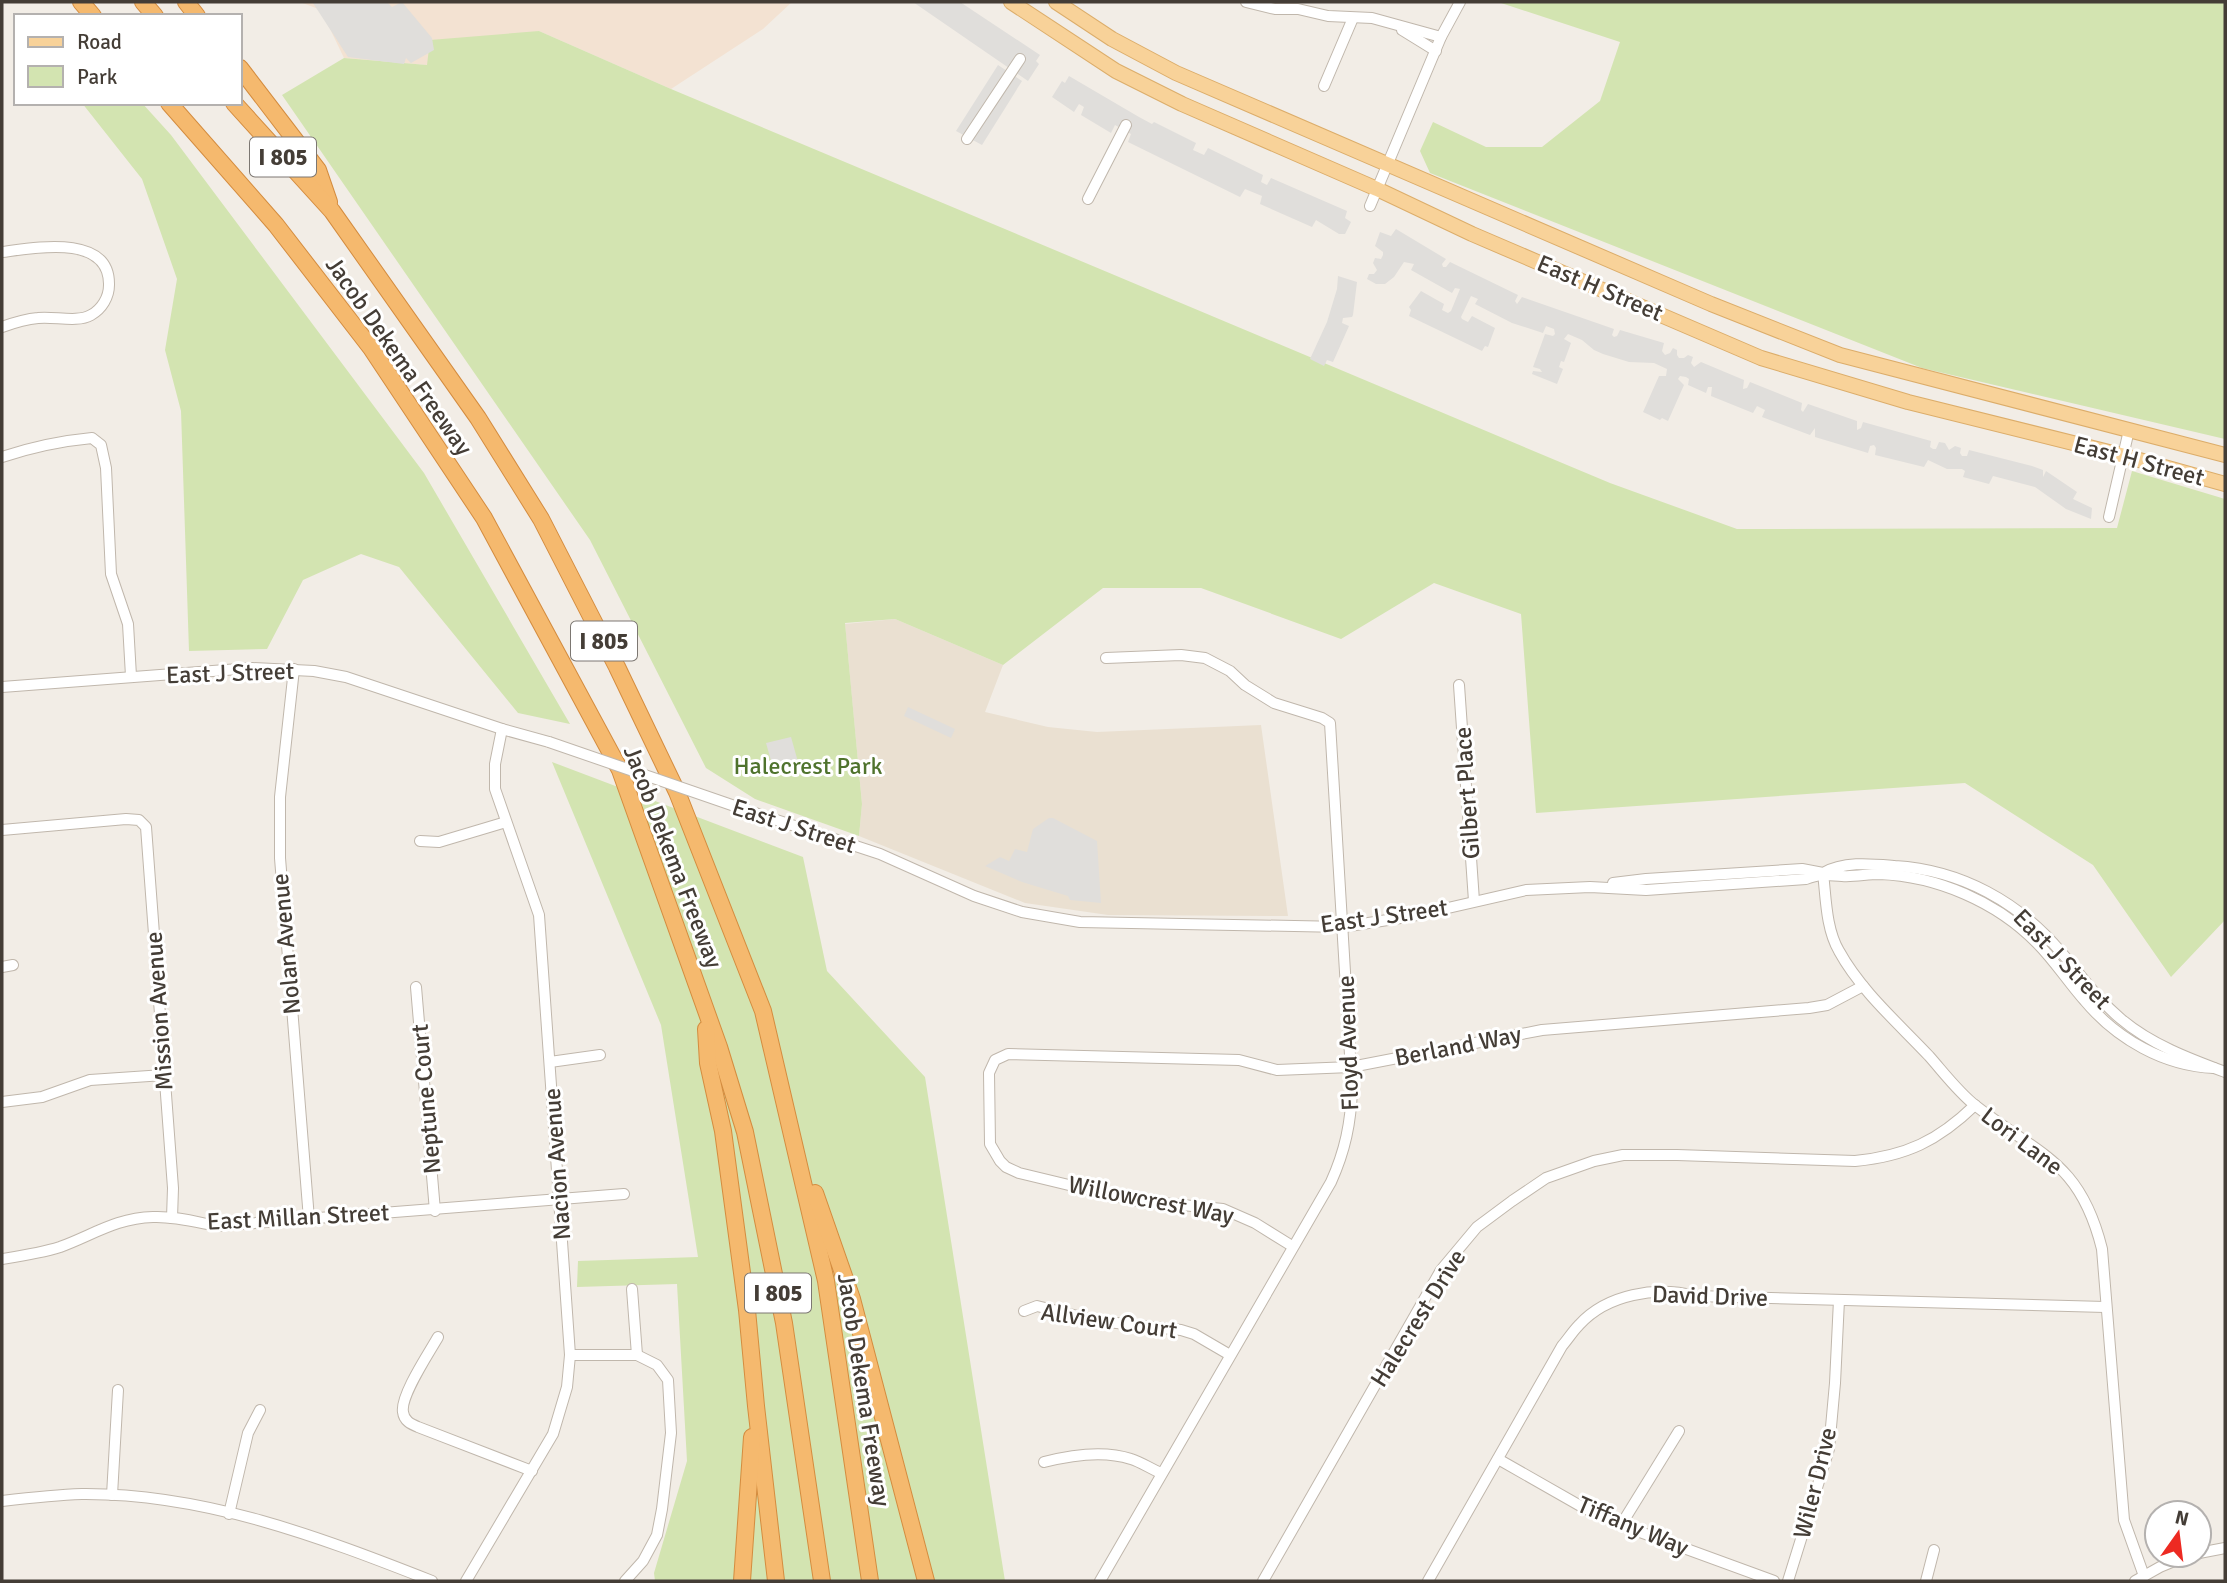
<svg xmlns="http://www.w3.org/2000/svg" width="2227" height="1583" font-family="Signika,sans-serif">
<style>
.commercial{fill:#f3e2d2}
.education{fill:#eae0d1}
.green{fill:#d3e4b1}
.parking{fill:#e0dedb}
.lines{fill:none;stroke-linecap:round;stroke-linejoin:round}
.minor-casing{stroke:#c0b7ac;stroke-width:12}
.major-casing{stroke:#dcad6a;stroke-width:16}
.highway-casing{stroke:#d48c3f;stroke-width:18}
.minor{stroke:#fff;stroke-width:10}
.major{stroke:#f8d299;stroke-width:14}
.highway{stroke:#f5b96e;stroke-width:16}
.minor-bridge-casing{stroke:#c0b7ac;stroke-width:12;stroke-linecap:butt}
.minor-bridge{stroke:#fff;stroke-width:10}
.labels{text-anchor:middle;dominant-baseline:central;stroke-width:6;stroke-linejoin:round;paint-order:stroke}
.shield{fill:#fff;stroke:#7c7772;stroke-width:2}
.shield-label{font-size:23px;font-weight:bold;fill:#443d36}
.street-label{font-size:24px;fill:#443d36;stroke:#fff}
.park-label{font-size:24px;fill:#4f732d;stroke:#fff}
</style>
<rect width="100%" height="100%" fill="#f2ede6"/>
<polygon class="commercial" points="300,2 792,2 763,29 671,89 539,31 427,65 344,58 321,10"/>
<polygon class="education" points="895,619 1003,665 985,712 1048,727 1097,732 1261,725 1288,916 1108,915 1025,903 859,836 862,804 845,624"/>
<g class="green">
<polygon points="1498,2 2225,2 2225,439 1922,368 1430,173 1420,151 1433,122 1486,147 1542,147 1600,101 1620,42"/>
<polygon points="539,31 671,89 1610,483 1737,529 2117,528 2132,471 2225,499 2225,920 2171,977 2093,865 1965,783 1536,813 1521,614 1434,583 1341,639 1201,588 1103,588 1003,665 895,619 845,623 862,804 859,836 755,799 706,768 590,540 282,95 344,58 427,65 430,40"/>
<polygon points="82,103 142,103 171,135 424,473 570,724 518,713 399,567 361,554 303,580 267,649 189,651 181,411 165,350 177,279 142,179"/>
<polygon points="552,762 803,857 827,971 925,1077 1005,1581 655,1581 654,1573 687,1461 677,1284 577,1287 578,1261 698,1257 661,1025"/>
</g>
<g class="parking">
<polygon points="315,2 387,2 392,7 402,2 432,38 434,50 411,63 406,58 404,64 348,57 313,3"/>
<polygon points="913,2 960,2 1040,55 1036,61 1039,64 1028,81"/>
<polygon points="998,65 1022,81 982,145 956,131"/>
<polygon points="1069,76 1139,117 1152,124 1154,122 1196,143 1193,150 1204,155 1208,148 1263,175 1261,182 1267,185 1271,178 1347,211 1345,218 1351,222 1345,234 1339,234 1316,220 1312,227 1260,204 1262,196 1245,189 1240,197 1128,142 1131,134 1115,125 1111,133 1081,115 1084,107 1079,104 1074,112 1052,97 1062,81 1065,83"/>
<polygon points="1396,229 1446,259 1442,264 1443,267 1446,267 1450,262 1518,295 1515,301 1517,304 1522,297 1614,329 1612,335 1614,337 1617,336 1620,330 1664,343 1662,351 1665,355 1670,353 1673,348 1677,350 1677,355 1679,358 1684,358 1688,355 1693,357 1691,363 1694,367 1701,362 1744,380 1743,389 1747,388 1750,382 1802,403 1801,410 1803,412 1808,404 1857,421 1857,430 1861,428 1863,422 1931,441 1930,447 1933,449 1936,449 1939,442 1945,443 1949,450 1955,446 1961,448 1960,453 1962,456 1967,456 1969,450 2032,466 2043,470 2043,477 2046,471 2077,492 2073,499 2092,508 2091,519 2066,509 2035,487 1993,476 1989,484 1963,477 1965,471 1962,469 1947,469 1928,460 1924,467 1875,455 1876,448 1874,445 1870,446 1868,453 1815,437 1815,428 1810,435 1762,417 1765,410 1757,406 1753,413 1711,396 1712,387 1708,387 1706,393 1688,385 1689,379 1686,377 1680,376 1678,379 1684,385 1668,421 1662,418 1660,420 1643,412 1659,376 1666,376 1667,369 1654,363 1629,362 1603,354 1594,350 1582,340 1568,334 1564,339 1571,343 1564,362 1561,361 1559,367 1563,369 1557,384 1532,374 1533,371 1542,372 1540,369 1533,367 1545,334 1553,336 1555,334 1554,329 1546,326 1543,333 1512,323 1475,304 1478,299 1471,296 1461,317 1462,319 1468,322 1472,316 1495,328 1488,347 1485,346 1482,351 1409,316 1411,310 1409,307 1421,291 1444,304 1442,310 1448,313 1451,311 1460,289 1455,288 1452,293 1411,270 1414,264 1404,262 1394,277 1385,284 1376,284 1367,279 1369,274 1374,274 1377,270 1373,263 1375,258 1381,259 1383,255 1383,252 1375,246 1380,232 1391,236"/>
<polygon points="1338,276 1357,282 1353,315 1352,317 1343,318 1342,323 1349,326 1333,362 1327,360 1324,366 1310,359 1327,322 1337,289"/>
<polygon points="908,707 955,729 951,738 904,716"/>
<polygon points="791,737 800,769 775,775 766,743"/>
<polygon points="1049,818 1053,818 1097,841 1101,903 1070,900 1068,896 1022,882 985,866 1000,857 1009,861 1015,849 1027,852 1033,829"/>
</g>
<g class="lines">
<g class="minor-casing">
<g id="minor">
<polyline points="1246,2 1275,9 1298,9 1328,16 1372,18 1441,37"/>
<polyline points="1402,30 1436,51"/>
<polyline points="1324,86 1353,18"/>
<polyline points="967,139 1020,59"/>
<polyline points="1088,199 1126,125"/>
<polyline points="1370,206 1441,37 1460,2"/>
<path d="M2 252C33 248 110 233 109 285 109 297 102 309 91 315 77 323 54 316 38 318 26 319 13 323 2 327"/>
<path d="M2 457C32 447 60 441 92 438L101 445 106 468 111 574 128 624 131 676"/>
<polyline points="2109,517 2129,430"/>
<polyline points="294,669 280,797 280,858 309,1219"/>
<polyline points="1459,685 1474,901"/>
<polyline points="2,687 252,668 314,671 346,677 502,729 549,742"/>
<path d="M752 812 880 854 974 896 1022 912 1080 922 1343 927 1413 916 1526 890 1590 887 1646 890 1806 879C1822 873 1826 875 1842 876 1854 877 1867 874 1879 874 1937 876 1997 902 2037 943 2055 961 2068 982 2085 1001 2117 1039 2164 1066 2214 1068"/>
<polyline points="2,830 126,819 139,820 146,827 173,1188 172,1218"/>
<polyline points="420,841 439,842 506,822"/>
<path d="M1823 873C1826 898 1826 929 1839 951 1861 991 1898 1023 1929 1056 1944 1073 1959 1093 1976 1106 2040 1156 2080 1161 2102 1249L2124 1520 2144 1576"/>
<path d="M1613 883 1646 879 1802 869 1823 873C1844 861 1871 864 1895 866 1961 870 2019 902 2061 952 2081 975 2097 999 2121 1019 2150 1044 2190 1059 2225 1072"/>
<polyline points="2,967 13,965"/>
<polyline points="416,987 435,1211"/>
<polyline points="550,1062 600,1055"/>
<polyline points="2,1102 42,1097 90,1080 164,1075"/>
<polyline points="1292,1246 1255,1223 1223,1209 1131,1200 1019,1173 1006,1167 1000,1161 990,1144 989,1073 995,1060 1008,1054 1239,1060 1277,1070 1351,1067 1542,1030 1809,1008 1827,1005 1863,986"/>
<path d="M2 1259C21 1256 41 1253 60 1247 93 1235 116 1218 153 1217 174 1216 196 1222 217 1226L624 1194"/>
<polyline points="632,1289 637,1355"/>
<polyline points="1024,1311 1037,1306 1098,1321 1181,1330 1194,1334 1230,1355"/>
<path d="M438 1337C429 1353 400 1396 403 1412 404 1421 411 1424 418 1427L532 1471"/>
<polyline points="570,1355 637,1355 657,1365 668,1380 671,1433 662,1509 657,1535 643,1561 625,1581"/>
<polyline points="1498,1459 1584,1508 1621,1525 1774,1581"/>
<path d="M1044 1462C1071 1455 1104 1450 1131 1459 1141 1462 1151 1469 1161 1473"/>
<polyline points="112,1495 118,1390"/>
<path d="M2 1501C28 1498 55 1495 82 1494 204 1493 320 1537 432 1581"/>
<polyline points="229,1514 248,1433 260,1410"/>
<polyline points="1621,1525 1679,1431"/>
<polyline points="2199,1553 2225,1548"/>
<polyline points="466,1581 553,1434 567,1387 570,1355 539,915 495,789 495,764 502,729"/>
<path d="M1100 1581 1331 1182C1345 1151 1351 1123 1352 1088L1330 723 1322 718 1274 703 1245 685 1230 671 1205 658 1181 655 1106 658"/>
<path d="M1263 1581 1441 1270 1477 1227 1512 1201 1546 1178 1594 1161 1623 1155H1677L1855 1161C1906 1156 1938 1141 1975 1105"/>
<path d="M1428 1581 1562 1346C1568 1339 1573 1331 1579 1325 1607 1294 1656 1286 1695 1296L2105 1307"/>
<polyline points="1788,1581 1829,1449 1835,1383 1839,1300"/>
<polyline points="1926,1581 1934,1550"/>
<polyline points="2135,1581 2160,1567 2189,1555"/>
</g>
</g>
<g class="major-casing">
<g id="major">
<polyline points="1011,2 1116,71 1182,104 1377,189 1472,234 1761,358 1908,402 2125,456 2225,484"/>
<polyline points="1056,2 1112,39 1176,73 1711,304 1840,355 2225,455"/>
</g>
</g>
<g class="highway-casing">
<g id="highway">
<polyline points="81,2 93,16"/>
<polyline points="143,2 155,16"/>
<polyline points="186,2 197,16"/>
<polyline points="240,68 318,170 329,202"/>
<polyline points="169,103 276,225 371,348 484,518 620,770 719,1047 745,1132 784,1323 822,1581"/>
<polyline points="234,103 332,211 478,418 541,519 617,667 677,792 763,1011 826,1281 870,1581"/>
<polyline points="706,1029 708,1063 723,1131 747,1310 756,1406 776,1581"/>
<polyline points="815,1193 852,1299 926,1581"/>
<polyline points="742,1581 752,1437"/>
</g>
</g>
<use href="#minor" class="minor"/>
<use href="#major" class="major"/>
<use href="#highway" class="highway"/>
<g class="minor-bridge-casing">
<polyline id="minor-bridge" points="549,742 752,812"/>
</g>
<use href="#minor-bridge" class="minor-bridge"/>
</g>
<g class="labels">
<g class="shield">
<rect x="250" y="137.5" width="66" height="39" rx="5"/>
<rect x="571" y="621.5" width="66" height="39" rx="5"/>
<rect x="745" y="1273.5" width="66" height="39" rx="5"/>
</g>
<g class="shield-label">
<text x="283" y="157">I 805</text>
<text x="604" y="641">I 805</text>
<text x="778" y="1293">I 805</text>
</g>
<g class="street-label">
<text transform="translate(1600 288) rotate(23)">East H Street</text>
<text transform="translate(399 356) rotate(55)">Jacob Dekema Freeway</text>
<text transform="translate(2139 461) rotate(15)">East H Street</text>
<text transform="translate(230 673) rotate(-2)">East J Street</text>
<text transform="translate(1467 793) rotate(-94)">Gilbert Place</text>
<text transform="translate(794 826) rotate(18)">East J Street</text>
<text transform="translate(673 857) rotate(69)">Jacob Dekema Freeway</text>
<text transform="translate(1384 916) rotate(-8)">East J Street</text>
<text transform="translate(286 944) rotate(-95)">Nolan Avenue</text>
<text transform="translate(2062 959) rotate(46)">East J Street</text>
<text transform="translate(159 1011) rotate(-94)">Mission Avenue</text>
<text transform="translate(1348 1043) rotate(-92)">Floyd Avenue</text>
<text transform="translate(1458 1046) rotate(-11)">Berland Way</text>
<text transform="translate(426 1099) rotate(-95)">Neptune Court</text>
<text transform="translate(2022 1141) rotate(37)">Lori Lane</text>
<text transform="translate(557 1164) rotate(-94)">Nacion Avenue</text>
<text transform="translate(1151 1200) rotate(11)">Willowcrest Way</text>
<text transform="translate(298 1217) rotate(-3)">East Millan Street</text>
<text transform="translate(1710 1296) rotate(2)">David Drive</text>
<text transform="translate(1418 1318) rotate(-58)">Halecrest Drive</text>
<text transform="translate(1109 1321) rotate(8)">Allview Court</text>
<text transform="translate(864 1390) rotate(81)">Jacob Dekema Freeway</text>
<text transform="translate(1815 1483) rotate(-76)">Wiler Drive</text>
<text transform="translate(1633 1526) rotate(23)">Tiffany Way</text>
</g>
<g class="park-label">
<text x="808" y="766">Halecrest Park</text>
</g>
</g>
<rect width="2227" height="1583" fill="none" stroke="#443d36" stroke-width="7"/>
<rect x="14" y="14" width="228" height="91" fill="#ffffff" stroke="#b4b1af" stroke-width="2"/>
<rect x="28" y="37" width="35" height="10" fill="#f8d299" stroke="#b4b1af" stroke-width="2"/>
<text x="77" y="49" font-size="21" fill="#443d36">Road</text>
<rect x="28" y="66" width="35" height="21" fill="#d3e4b1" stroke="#b4b1af" stroke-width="2"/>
<text x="77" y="84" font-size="21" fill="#443d36">Park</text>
<g transform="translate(2178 1534) rotate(14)"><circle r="33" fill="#ffffff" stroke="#b4b1af" stroke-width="2"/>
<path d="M0-5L12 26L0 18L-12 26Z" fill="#ed2a22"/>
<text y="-10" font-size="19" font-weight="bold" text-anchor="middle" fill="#443d36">N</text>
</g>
</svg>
